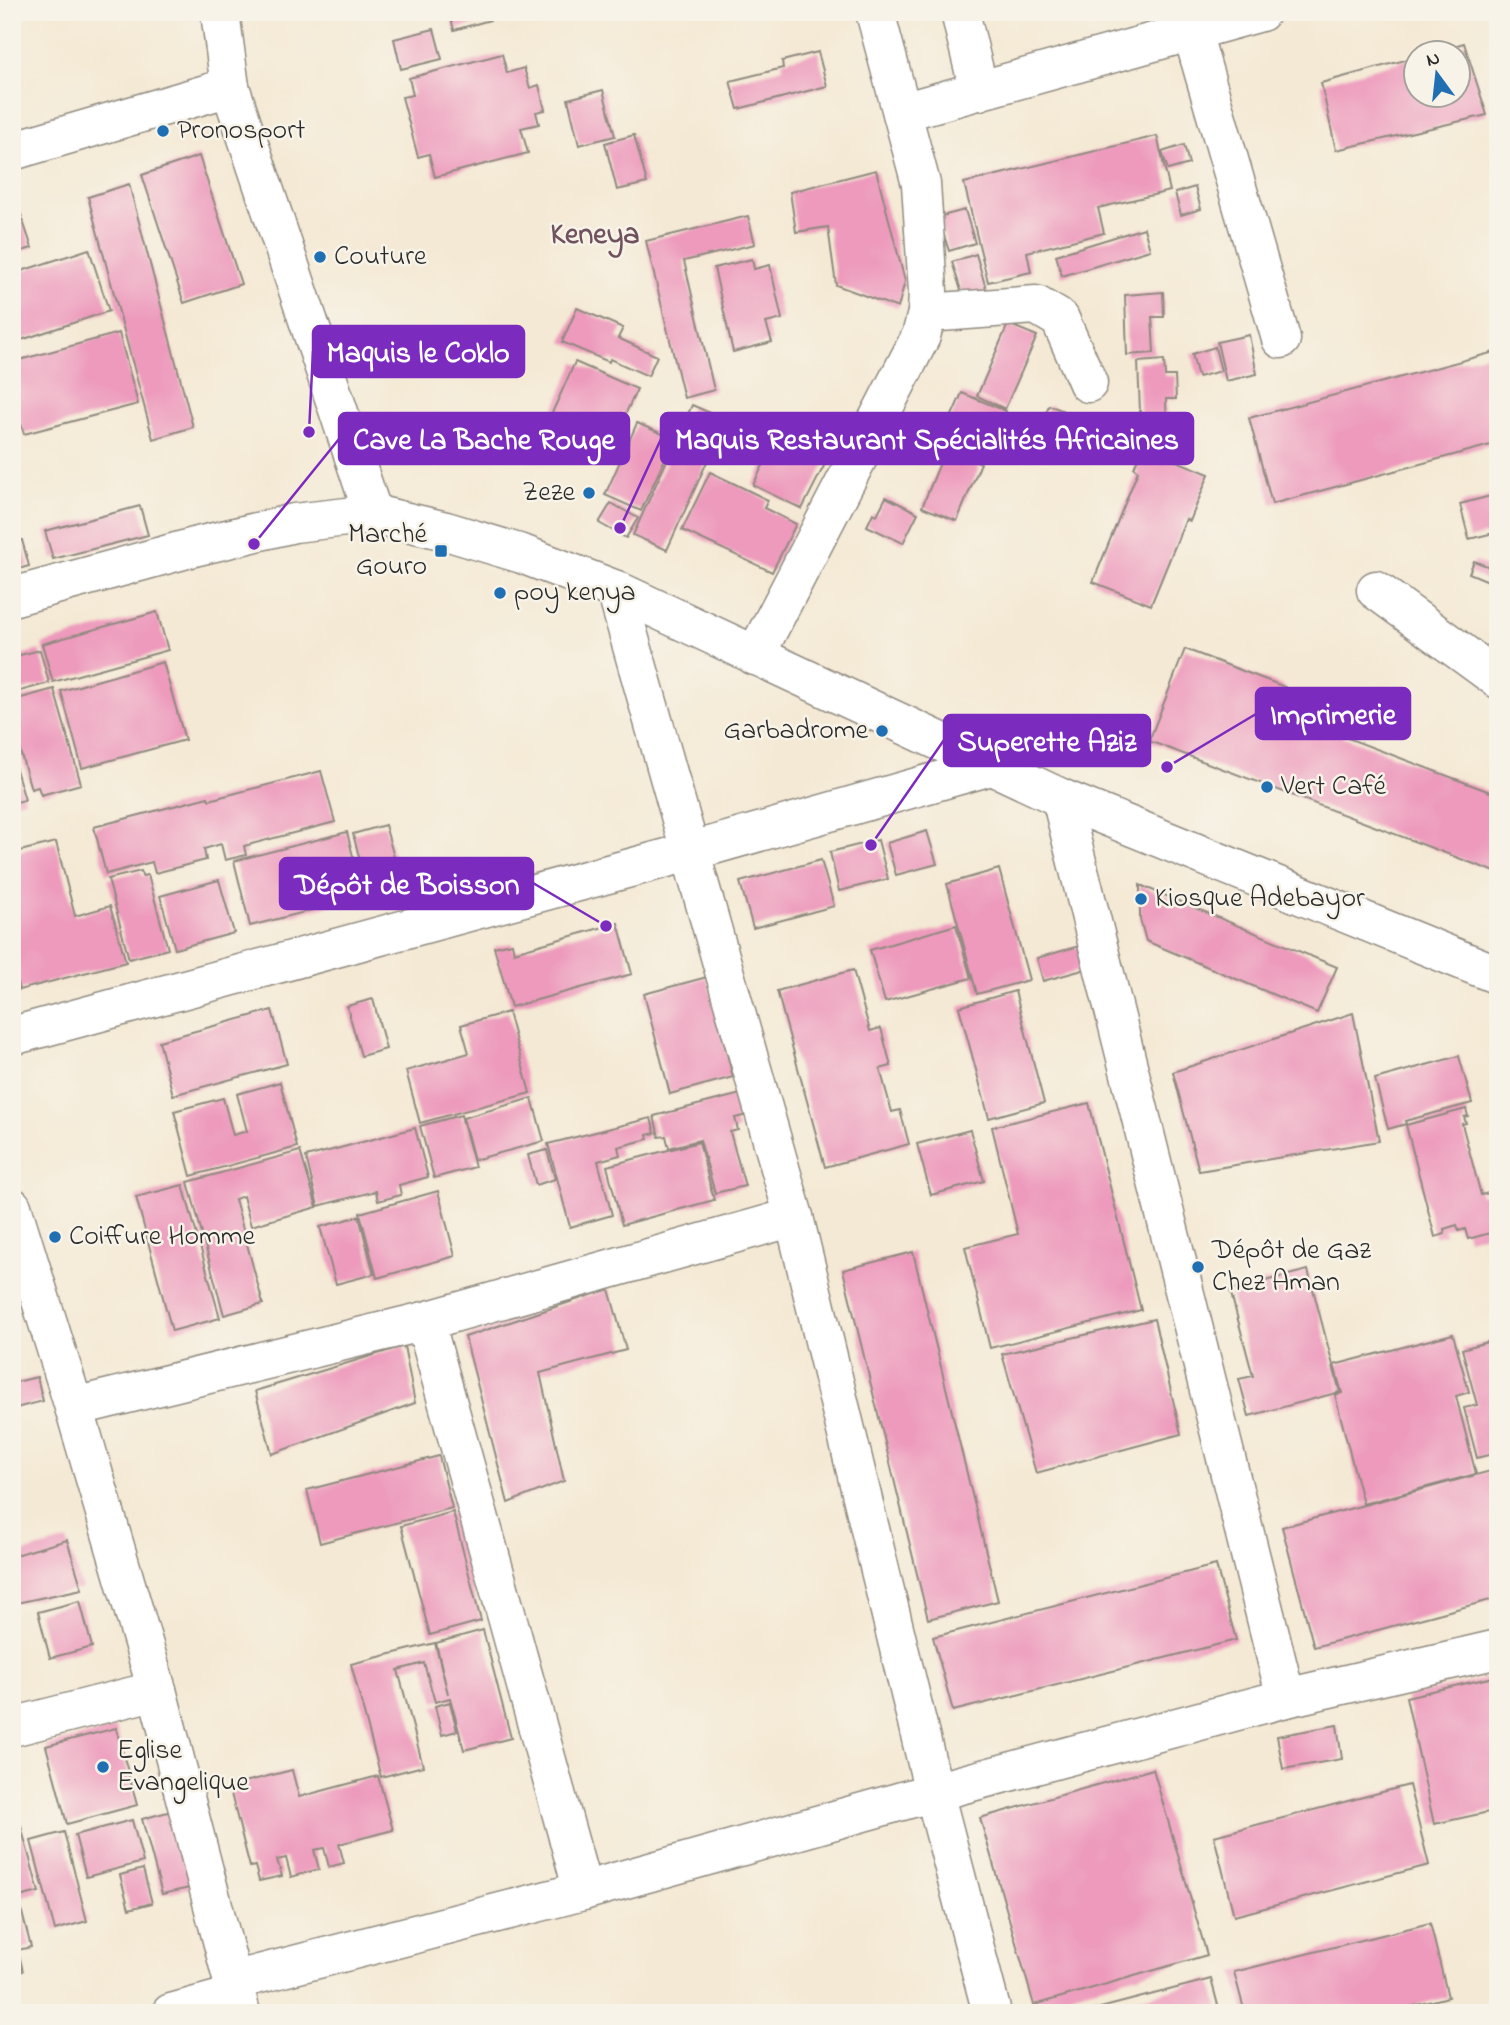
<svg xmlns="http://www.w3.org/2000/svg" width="1510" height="2025" font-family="'Indie Flower',sans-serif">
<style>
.building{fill:#ed9abc}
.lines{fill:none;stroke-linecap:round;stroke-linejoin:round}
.minor-casing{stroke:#908a80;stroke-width:41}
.minor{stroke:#fff;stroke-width:38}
.poi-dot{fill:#1f6fb2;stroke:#f7f3e8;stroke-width:2.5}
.labels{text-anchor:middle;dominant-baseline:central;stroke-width:5;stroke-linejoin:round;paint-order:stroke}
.poi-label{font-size:28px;fill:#2b2b2b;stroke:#f7f3e8;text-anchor:start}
.neighbourhood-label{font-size:30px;font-weight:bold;fill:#6f525e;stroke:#f7f3e8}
.leader{fill:none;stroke:#7b2cbf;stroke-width:2.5}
.callout-dot{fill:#7b2cbf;stroke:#f7f3e8;stroke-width:2.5}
.callout{fill:#7b2cbf;stroke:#7b2cbf;stroke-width:2.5}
.callout-label{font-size:30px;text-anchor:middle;font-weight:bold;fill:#fff}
</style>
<rect width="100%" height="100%" fill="#f7f3e8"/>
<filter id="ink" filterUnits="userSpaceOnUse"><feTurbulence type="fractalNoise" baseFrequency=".0143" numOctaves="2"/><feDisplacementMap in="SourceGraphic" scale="14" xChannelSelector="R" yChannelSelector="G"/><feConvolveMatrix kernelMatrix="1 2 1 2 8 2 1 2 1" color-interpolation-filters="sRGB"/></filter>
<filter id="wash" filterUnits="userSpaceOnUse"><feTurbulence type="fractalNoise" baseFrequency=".00686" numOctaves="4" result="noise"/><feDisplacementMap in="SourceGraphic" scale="28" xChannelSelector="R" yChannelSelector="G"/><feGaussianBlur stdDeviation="1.57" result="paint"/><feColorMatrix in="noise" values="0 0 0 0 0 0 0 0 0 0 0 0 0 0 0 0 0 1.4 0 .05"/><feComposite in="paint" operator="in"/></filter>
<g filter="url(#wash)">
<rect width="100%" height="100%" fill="#f4e9d4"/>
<g id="blocks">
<g class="building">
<polygon points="449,12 488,12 490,20 454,30"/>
<polygon points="434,29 442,59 401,69 394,39"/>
<polygon points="1464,43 1487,115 1336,150 1321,83 1416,57 1416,94 1458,94 1458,52 1433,52"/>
<polygon points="818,52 827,86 738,109 730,81 783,68 782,61"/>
<polygon points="502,54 507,73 524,68 530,88 539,85 545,110 536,112 539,124 521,128 528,153 435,177 429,154 418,157 402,97 413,95 409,78"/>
<polygon points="603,90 615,136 579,145 568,99"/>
<polygon points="634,135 647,183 617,190 605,143"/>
<polygon points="1157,136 1170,191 1098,208 1104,233 1027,252 1031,272 988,282 964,183"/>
<polygon points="1184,145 1189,164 1168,170 1162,152"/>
<polygon points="199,156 241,284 184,303 142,175"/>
<polygon points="876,170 905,281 898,308 836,285 828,227 796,232 790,192"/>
<polygon points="129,184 193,427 153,439 88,197"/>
<polygon points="1195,187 1201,209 1181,215 1175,193"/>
<polygon points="18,206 32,248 12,254 12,208"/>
<polygon points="965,210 975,243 949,251 938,217"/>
<polygon points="748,216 755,244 684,261 714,390 684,398 646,241"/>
<polygon points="1144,228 1150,250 1062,276 1056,255"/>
<polygon points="89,249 109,311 12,343 12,274"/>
<polygon points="976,254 987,292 964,300 952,262"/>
<polygon points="752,259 754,269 770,265 782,319 766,323 772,342 733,352 714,268"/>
<polygon points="1163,292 1164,317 1152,317 1154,353 1127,355 1125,295"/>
<polygon points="577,308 623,328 618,338 657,356 648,376 610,359 609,362 562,342"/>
<polygon points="1008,324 1037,336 1005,409 977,396"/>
<polygon points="119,333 138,404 24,434 12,392 12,362"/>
<polygon points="1249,335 1257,374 1226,381 1217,342"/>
<polygon points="1215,347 1221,371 1198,377 1192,354"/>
<polygon points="1498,351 1498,443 1272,504 1249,418"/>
<polygon points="1164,360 1165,376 1175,376 1176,399 1166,399 1167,436 1141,437 1138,362"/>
<polygon points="575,362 637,389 608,452 547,424"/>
<polygon points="962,393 1006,411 985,459 941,440"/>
<polygon points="692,405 726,420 667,550 633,535"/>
<polygon points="1049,405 1088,421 1078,442 1040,428"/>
<polygon points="637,423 674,439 641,511 605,495"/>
<polygon points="776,440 825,464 802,509 753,485"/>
<polygon points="1142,447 1209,474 1190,521 1186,519 1151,605 1093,582 1138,471 1134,468"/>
<polygon points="946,448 981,463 957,521 922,507"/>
<polygon points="710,472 768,500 764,508 796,524 772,572 682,530"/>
<polygon points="1498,494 1498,532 1469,539 1460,504"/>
<polygon points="886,497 918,513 903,543 867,526 873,513 877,515"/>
<polygon points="611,503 638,518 626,538 599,523"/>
<polygon points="140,506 148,535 53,559 45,531"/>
<polygon points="22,540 29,566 12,571 12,543"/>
<polygon points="1474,561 1498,570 1498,585 1469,573"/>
<polygon points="157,612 168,650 53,682 42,644"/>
<polygon points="1185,649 1285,687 1276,711 1498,795 1498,873 1149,741"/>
<polygon points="40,650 49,683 13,693 12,657"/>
<polygon points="163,662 185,740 82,768 61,691"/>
<polygon points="54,689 81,784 41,795 38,787 31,789 12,723 12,714 18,713 14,700"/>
<polygon points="12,756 25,800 12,803"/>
<polygon points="321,771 335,822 244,846 246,855 225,860 221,844 204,849 206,860 155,873 152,862 106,874 94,827 208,797 209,800"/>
<polygon points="385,825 403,889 370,898 353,834"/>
<polygon points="927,831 937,864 896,875 887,843"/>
<polygon points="347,832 363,897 250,926 234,861"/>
<polygon points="878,840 888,879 839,891 830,852"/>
<polygon points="56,842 75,916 110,906 126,962 19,990 12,964 12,853"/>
<polygon points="821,860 834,906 753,928 740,882"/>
<polygon points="999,869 1029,980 977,994 947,884"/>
<polygon points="141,871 142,876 148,875 168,949 129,959 108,879"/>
<polygon points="219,880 234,933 175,949 160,896"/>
<polygon points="1140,885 1337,967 1317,1013 1146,941 1140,919"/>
<polygon points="618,923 632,974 511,1007 494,947 512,943 514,952"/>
<polygon points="956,925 971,978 885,1002 870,950"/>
<polygon points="1083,945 1090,968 1043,981 1037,958"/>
<polygon points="853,970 870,1031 881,1028 891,1066 880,1069 892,1112 900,1110 909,1144 825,1167 777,991"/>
<polygon points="707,977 733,1077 670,1094 644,994"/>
<polygon points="1015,991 1044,1103 989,1118 959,1007"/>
<polygon points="373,999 386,1049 361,1056 347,1006"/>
<polygon points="272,1010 287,1064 173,1095 159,1041"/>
<polygon points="508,1012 530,1093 420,1123 406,1071 469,1053 461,1025"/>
<polygon points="1353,1013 1379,1141 1199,1171 1173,1072"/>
<polygon points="1459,1056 1472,1103 1405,1121 1406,1124 1388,1129 1375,1079"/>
<polygon points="280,1082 297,1147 191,1176 174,1111 223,1098 233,1135 247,1131 237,1094"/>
<polygon points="741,1094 747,1115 735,1118 738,1130 730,1132 745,1186 715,1193 700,1140 669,1148 666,1136 659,1137 654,1116"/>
<polygon points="532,1098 544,1141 474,1160 463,1118"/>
<polygon points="1089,1103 1141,1310 990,1348 965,1247 1018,1234 992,1127"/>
<polygon points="1466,1109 1468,1116 1464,1117 1466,1123 1462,1124 1481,1195 1489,1193 1492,1204 1498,1202 1498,1231 1468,1239 1465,1229 1459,1231 1457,1225 1444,1229 1445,1234 1435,1237 1406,1125"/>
<polygon points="461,1115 475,1167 434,1178 420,1126"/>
<polygon points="651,1118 655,1133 647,1135 648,1139 618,1147 620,1155 598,1161 612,1215 570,1227 548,1144"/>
<polygon points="415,1128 428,1177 399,1185 401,1195 378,1201 376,1191 318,1206 306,1157"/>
<polygon points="970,1130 984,1181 931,1195 917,1144"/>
<polygon points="699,1142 714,1200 622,1225 607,1166"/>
<polygon points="547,1150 555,1179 536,1185 528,1155"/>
<polygon points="300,1151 317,1207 251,1226 243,1196 235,1199 263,1304 224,1315 188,1182"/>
<polygon points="183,1185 220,1318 172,1331 136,1197"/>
<polygon points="438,1191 455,1256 377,1278 360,1213"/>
<polygon points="359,1216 374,1274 336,1284 320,1227"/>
<polygon points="913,1252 998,1601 928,1619 843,1270"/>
<polygon points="1308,1270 1340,1392 1249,1416 1239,1379 1253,1376 1230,1290"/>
<polygon points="609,1289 626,1350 540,1373 564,1481 508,1503 465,1337"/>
<polygon points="1154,1319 1181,1434 1036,1473 1002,1354"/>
<polygon points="1453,1334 1469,1392 1456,1396 1476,1474 1363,1504 1335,1395 1342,1393 1334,1365"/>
<polygon points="1498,1339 1498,1453 1477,1458 1464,1408 1477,1405 1462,1349"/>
<polygon points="404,1346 415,1403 272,1454 255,1391"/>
<polygon points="37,1377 43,1401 12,1409 12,1383"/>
<polygon points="439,1456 452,1508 320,1543 307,1490"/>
<polygon points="1498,1469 1498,1598 1314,1647 1282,1527"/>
<polygon points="453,1512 481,1621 430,1635 401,1526"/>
<polygon points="67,1540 82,1589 12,1604 12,1556"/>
<polygon points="1216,1565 1236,1640 953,1711 933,1637"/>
<polygon points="80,1601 92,1647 50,1658 38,1612"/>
<polygon points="483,1630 511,1738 464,1750 450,1698 435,1702 424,1663 398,1670 423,1766 381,1777 351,1664 435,1643 448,1694 436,1643"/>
<polygon points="1498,1676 1498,1810 1434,1824 1406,1697"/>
<polygon points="450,1702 457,1731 442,1735 435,1706"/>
<polygon points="1337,1725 1342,1759 1283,1769 1277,1736"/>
<polygon points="116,1728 137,1805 67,1824 46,1746"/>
<polygon points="1153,1769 1207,1955 1034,2005 980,1818"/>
<polygon points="292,1770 299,1797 378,1776 393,1830 339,1844 344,1863 329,1867 324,1848 314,1850 319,1869 291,1877 286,1858 277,1860 282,1876 259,1881 255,1866 250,1867 229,1786"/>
<polygon points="1409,1785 1429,1865 1234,1916 1214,1836"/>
<polygon points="12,1794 39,1892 19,1897 12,1873"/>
<polygon points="175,1810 194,1887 162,1894 142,1819"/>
<polygon points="132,1820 143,1862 86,1877 75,1835"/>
<polygon points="64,1832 87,1921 55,1930 31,1841"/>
<polygon points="143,1869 152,1903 129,1909 120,1875"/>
<polygon points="20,1905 31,1947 18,1950 23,1971 12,1974 12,1907"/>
<polygon points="1430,1923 1448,1997 1387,2013 1245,2013 1234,1972"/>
<polygon points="1211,1979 1220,2013 1085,2013 1085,2012"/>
</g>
</g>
</g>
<g filter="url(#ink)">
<use href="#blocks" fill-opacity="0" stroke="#908a80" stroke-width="2"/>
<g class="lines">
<g class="minor-casing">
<g id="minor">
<polyline points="220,12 230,87"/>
<polyline points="960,12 979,91"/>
<polyline points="1192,32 1281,339"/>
<polyline points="902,112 1261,12"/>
<polyline points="12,151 230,87 373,514"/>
<polyline points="927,313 1036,305 1060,319 1088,383"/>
<polyline points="616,590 794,1217 934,1792 992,2013"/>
<polyline points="1376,590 1498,679"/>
<polyline points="12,597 198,546 294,523 373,514 446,531 522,554 616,590 1061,798 1498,975"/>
<polyline points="755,656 921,336 927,313 928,291 921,184 875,12"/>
<polyline points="1061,798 1286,1698"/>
<polyline points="12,1036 689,852 991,766"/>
<polyline points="12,1207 74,1407 157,1690 241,2013"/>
<polyline points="425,1321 583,1891"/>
<polyline points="74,1407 425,1321 794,1217"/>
<polyline points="12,1727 157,1690"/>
<polyline points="232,1981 583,1891 934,1792 1286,1698 1498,1649"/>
<polyline points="171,2013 236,1995"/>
</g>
</g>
<use href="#minor" class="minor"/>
</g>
</g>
<g class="poi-dot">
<circle cx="163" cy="131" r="7"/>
<circle cx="320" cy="257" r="7"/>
<circle cx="589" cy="493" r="7"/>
<rect x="434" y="544" width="14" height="14" rx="3.5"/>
<circle cx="500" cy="593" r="7"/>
<circle cx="882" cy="731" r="7"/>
<circle cx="1267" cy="787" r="7"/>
<circle cx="1141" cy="899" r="7"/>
<circle cx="55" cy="1237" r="7"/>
<circle cx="1198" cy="1267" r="7"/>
<circle cx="103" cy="1767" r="7"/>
</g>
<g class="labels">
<g class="poi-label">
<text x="177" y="131">Pronosport</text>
<text x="334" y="257">Couture</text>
<text x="575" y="493" text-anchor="end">Zeze</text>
<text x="427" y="535" text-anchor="end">Marché<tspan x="427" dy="32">Gouro</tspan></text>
<text x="514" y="593">poy kenya</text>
<text x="868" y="731" text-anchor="end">Garbadrome</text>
<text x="1281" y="787">Vert Café</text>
<text x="1155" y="899">Kiosque Adebayor</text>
<text x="69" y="1237">Coiffure Homme</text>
<text x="1212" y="1251">Dépôt de Gaz<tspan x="1212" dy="32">Chez Aman</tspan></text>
<text x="117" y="1751">Eglise<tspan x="117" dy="32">Evangelique</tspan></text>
</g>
<g class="neighbourhood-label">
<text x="595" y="236">Keneya</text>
</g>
</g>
<path class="leader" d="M309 432L313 351M620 528L661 439M254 544L339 439M1167 767L1256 714M871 845L944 740M606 926L533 883"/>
<g class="callout-dot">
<circle cx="309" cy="432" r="7"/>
<circle cx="620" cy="528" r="7"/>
<circle cx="254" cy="544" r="7"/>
<circle cx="1167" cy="767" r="7"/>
<circle cx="871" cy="845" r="7"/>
<circle cx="606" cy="926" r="7"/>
</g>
<g class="callout">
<rect x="313" y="326" width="211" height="51" rx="7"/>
<rect x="661" y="413" width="532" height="51" rx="7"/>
<rect x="339" y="413" width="290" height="51" rx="7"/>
<rect x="1256" y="688" width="154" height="51" rx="7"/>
<rect x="944" y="715" width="206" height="51" rx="7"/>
<rect x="280" y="858" width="253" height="51" rx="7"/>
</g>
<g class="callout-label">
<text x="418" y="362">Maquis le Coklo</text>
<text x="927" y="449">Maquis Restaurant Spécialités Africaines</text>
<text x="484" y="449">Cave La Bache Rouge</text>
<text x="1333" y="724">Imprimerie</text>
<text x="1047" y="751">Superette Aziz</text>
<text x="407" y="894">Dépôt de Boisson</text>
</g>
<rect width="1510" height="2025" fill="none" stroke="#f7f3e8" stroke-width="42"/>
<g transform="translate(1437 74) rotate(345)"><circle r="33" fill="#f7f3e8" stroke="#a5a39c" stroke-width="2"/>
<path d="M0-5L12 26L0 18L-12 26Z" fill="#1f6fb2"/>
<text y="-10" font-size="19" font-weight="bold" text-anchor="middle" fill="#2b2b2b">N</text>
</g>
</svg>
